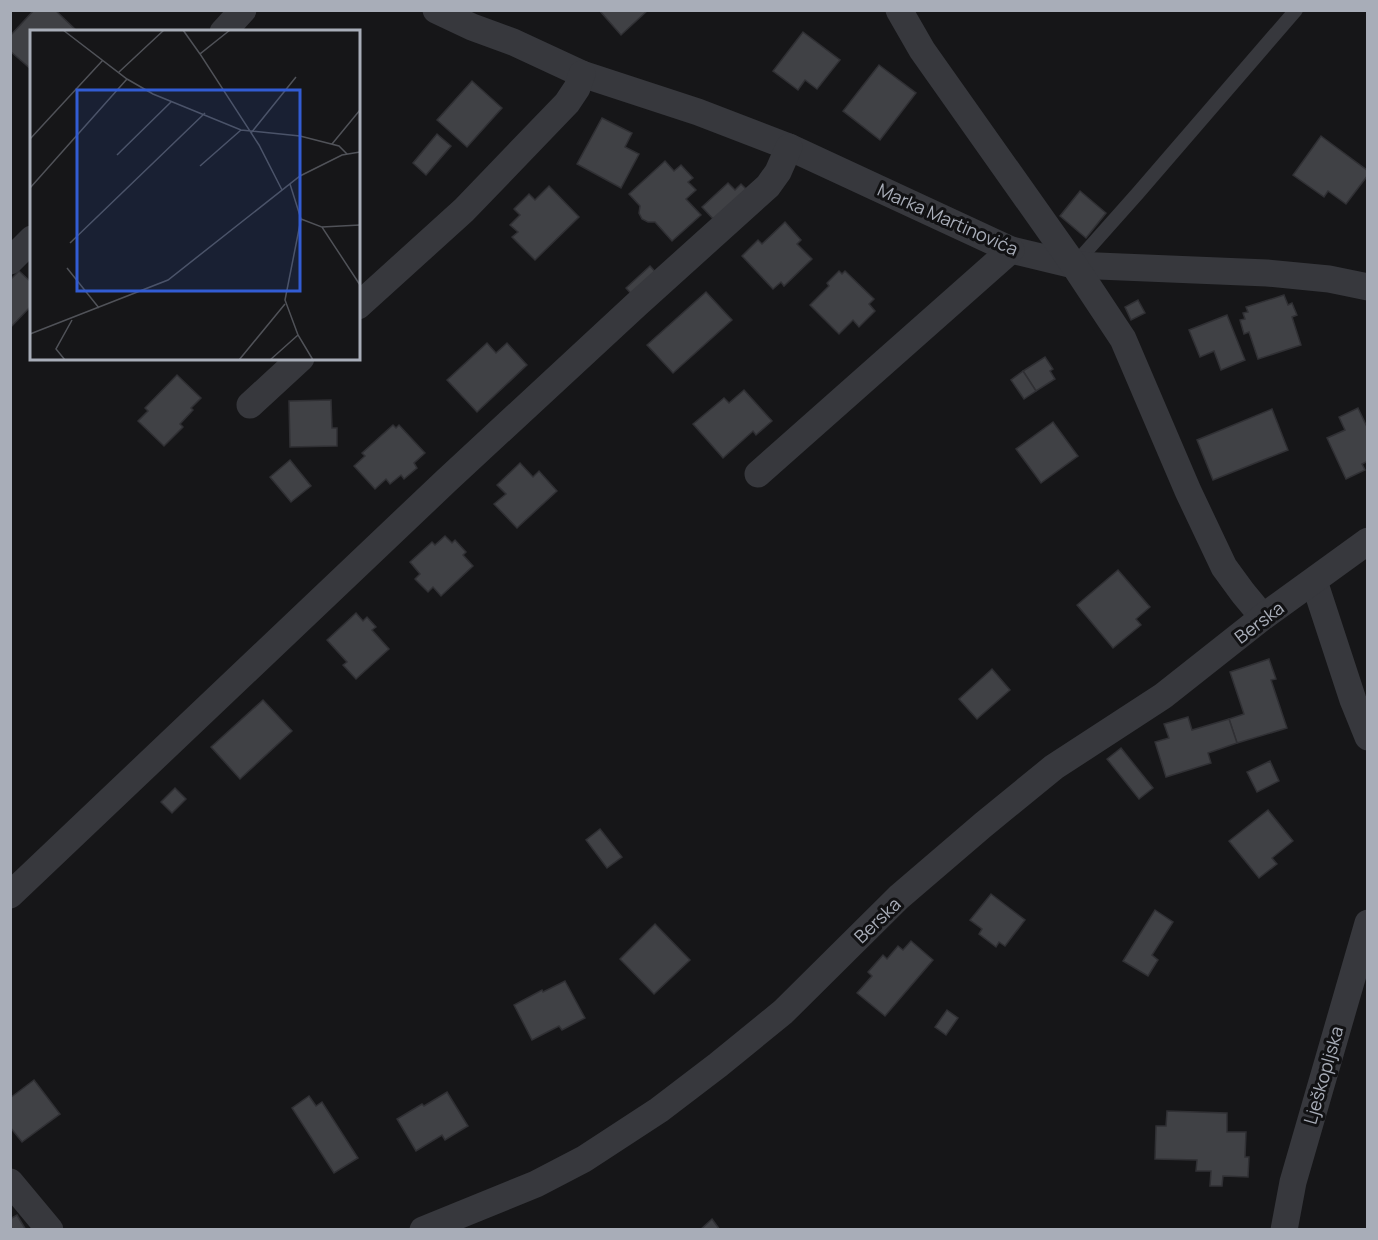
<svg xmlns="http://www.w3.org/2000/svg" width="1378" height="1240" font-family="Manrope,sans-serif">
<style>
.building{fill:#404145;stroke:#303034;stroke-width:1.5}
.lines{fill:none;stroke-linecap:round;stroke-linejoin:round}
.lane{stroke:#37383d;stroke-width:14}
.street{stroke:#37383d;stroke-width:27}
.labels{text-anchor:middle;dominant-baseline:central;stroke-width:6;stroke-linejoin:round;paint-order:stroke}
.street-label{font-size:18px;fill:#a8adb8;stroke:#111113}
.inset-road{fill:none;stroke:#505258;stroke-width:1.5}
.view{fill:#325cd3;fill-opacity:0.15;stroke:#325cd3;stroke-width:3}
.inset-edge{fill:none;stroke:#a8adb8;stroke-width:3}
</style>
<rect width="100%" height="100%" fill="#161618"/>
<g class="building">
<polygon points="34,10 55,10 78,32 32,32 32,70 10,51 10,36"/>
<polygon points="599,10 648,10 621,35"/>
<polygon points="803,32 840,60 817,89 805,80 798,90 773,71"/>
<polygon points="879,65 916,93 880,140 843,111"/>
<polygon points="472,81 502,108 467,147 437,120"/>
<polygon points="602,118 632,133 625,147 639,154 621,188 577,164"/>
<polygon points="437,134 451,146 426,175 413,163"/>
<polygon points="1321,136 1368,171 1368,175 1346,204 1328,191 1324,197 1293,175"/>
<polygon points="665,161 674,171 681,165 693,178 688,182 696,190 686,199 701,215 672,241 655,222 648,222 642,219 639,213 640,206 629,194"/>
<polygon points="728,183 735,190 741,184 749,192 716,222 702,207"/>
<polygon points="549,186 579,217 535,260 512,237 518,232 510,225 520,215 514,209 529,194 535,200"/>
<polygon points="1080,191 1106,213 1086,238 1060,216"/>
<polygon points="785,222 801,240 797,244 812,259 784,286 781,282 773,289 742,256 758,240 762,244"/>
<polygon points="650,266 659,276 635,298 626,288"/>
<polygon points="19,271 32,283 32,305 10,328 10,280"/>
<polygon points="839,271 842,274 845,271 874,299 869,304 875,311 859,327 853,320 839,334 810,305 829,286 827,283"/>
<polygon points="706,292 732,320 673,373 647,345"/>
<polygon points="1284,295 1288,305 1292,303 1297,315 1292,317 1301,345 1258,359 1249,332 1244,334 1240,320 1245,319 1243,313 1248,312 1246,307"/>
<polygon points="1138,300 1145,313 1131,320 1125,307"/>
<polygon points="1227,315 1245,360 1221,370 1214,351 1200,357 1189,330"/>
<polygon points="487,343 496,353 507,343 527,365 477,412 447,380"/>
<polygon points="1045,357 1053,369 1050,371 1055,379 1036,391 1023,371"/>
<polygon points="1023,371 1036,391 1024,399 1011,380"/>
<polygon points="177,375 201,398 191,408 193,410 180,424 183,427 164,446 138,421 148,411 145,408"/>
<polygon points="744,390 772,421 756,435 753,431 723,458 693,424 724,398 729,403"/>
<polygon points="331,400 332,428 337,428 337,446 290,447 289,401"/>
<polygon points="1358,408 1368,429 1368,461 1362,464 1365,470 1346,479 1327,438 1345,430 1339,417"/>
<polygon points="1272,409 1288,450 1213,480 1197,440"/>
<polygon points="1053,422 1078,456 1041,483 1016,449"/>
<polygon points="393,425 396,428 399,425 425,453 414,463 417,468 404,479 401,475 390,484 386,479 375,489 354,466 365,456 362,453"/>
<polygon points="290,460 311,486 291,502 270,477"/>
<polygon points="520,463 533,477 539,471 557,491 517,528 494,504 506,494 497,485"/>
<polygon points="445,536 452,543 455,540 466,552 463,555 473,566 441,596 433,587 428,592 415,579 420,574 410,562 432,542 435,545"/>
<polygon points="1118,570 1150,607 1136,619 1141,625 1113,648 1077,605"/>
<polygon points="356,613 363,621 367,617 376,627 372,630 389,649 356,679 343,665 347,662 327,640"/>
<polygon points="1269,659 1276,679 1271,680 1287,728 1237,743 1229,719 1244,714 1230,672"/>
<polygon points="992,669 1010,690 977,719 959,699"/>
<polygon points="263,700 292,731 240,779 211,747"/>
<polygon points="1188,717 1192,730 1229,719 1237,743 1208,753 1211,763 1166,777 1155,742 1169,738 1164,724"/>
<polygon points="1121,748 1153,788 1139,799 1107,759"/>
<polygon points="1270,761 1279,781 1257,792 1247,772"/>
<polygon points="175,788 186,799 172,813 161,802"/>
<polygon points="1268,810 1293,841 1272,858 1277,864 1259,878 1229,841"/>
<polygon points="600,829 622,857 607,868 586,840"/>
<polygon points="991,894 1025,920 1005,946 999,942 996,947 979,934 982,929 970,920"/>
<polygon points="1155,910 1173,922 1152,955 1158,960 1148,976 1123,961"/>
<polygon points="655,924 690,960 654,994 620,959"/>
<polygon points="911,941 933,960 885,1016 857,993 872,976 868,972 883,955 887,959 898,946 903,950"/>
<polygon points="565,981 585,1018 562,1030 559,1026 532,1040 514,1005 542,990 543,992"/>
<polygon points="947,1010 958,1018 946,1035 935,1027"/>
<polygon points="34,1080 60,1114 22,1142 10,1127 10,1098"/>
<polygon points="447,1092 468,1126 445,1140 442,1135 416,1151 397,1119 422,1104 424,1106"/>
<polygon points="309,1096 316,1106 322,1102 358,1158 334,1173 292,1108"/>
<polygon points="1167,1111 1227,1113 1227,1132 1246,1132 1245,1157 1249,1157 1248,1177 1223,1176 1222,1186 1210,1186 1211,1171 1196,1171 1197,1160 1155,1159 1156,1126 1166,1126"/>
<polygon points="17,1215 26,1230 10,1230 10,1219"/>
<polygon points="712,1219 720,1230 700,1230"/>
</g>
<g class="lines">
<polyline class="lane" points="1074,265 1138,193 1296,10"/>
<g class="street">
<polyline points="436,10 472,27 513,42 582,74 698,112 789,147 1011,250 1074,265 1267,273 1329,279 1368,287"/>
<polyline points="899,10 922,50 1074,265 1123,339 1188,491 1224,567 1243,593 1263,617"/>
<polyline points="223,32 243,10"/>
<polyline points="10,261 32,239"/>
<polyline points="358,306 464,210 567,103 577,88 582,74"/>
<polyline points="250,405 301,358"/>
<polyline points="758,474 1011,250"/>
<polyline points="1314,581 1353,700 1368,737"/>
<polyline points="10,895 446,481 636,305 768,186 778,172 789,147"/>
<polyline points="10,1182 50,1230"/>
<polyline points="423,1230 536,1184 584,1159 659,1110 718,1065 783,1012 899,897 983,825 1054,767 1163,696 1263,617 1368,541"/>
<polyline points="1284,1230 1293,1182 1368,923"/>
</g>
</g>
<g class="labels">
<g class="street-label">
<text transform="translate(948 219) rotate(24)">Marka Martinovića</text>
<text transform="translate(1259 622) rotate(-37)">Berska</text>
<text transform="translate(877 920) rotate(-44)">Berska</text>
<text transform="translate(1323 1075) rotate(-74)">Lješkopljska</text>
</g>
</g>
<g transform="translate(30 30)">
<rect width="330" height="330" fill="#161618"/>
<path class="inset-road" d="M33 0 97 49 123 64 211 100 270 106 309 116 317 124M153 0 170 24M200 0 170 24 229 115 252 160M89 42 134 0M221 103 266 47M0 109 73 30M302 114 330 80M87 125 141 72M170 136 211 100M260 154 271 189 255 270 268 305 283 330M0 158 97 49M271 189 292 197 330 255M292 197 330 195M40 213 175 83M37 238 69 278M0 304 138 250 270 146 312 125 330 122M35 330 26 319 42 290M209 330 255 274M240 330 268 305"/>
<path class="view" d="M47 60H270V261H47Z"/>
<rect width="330" height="330" class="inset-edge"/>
</g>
<rect width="1378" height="1240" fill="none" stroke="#a8adb8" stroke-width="24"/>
</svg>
